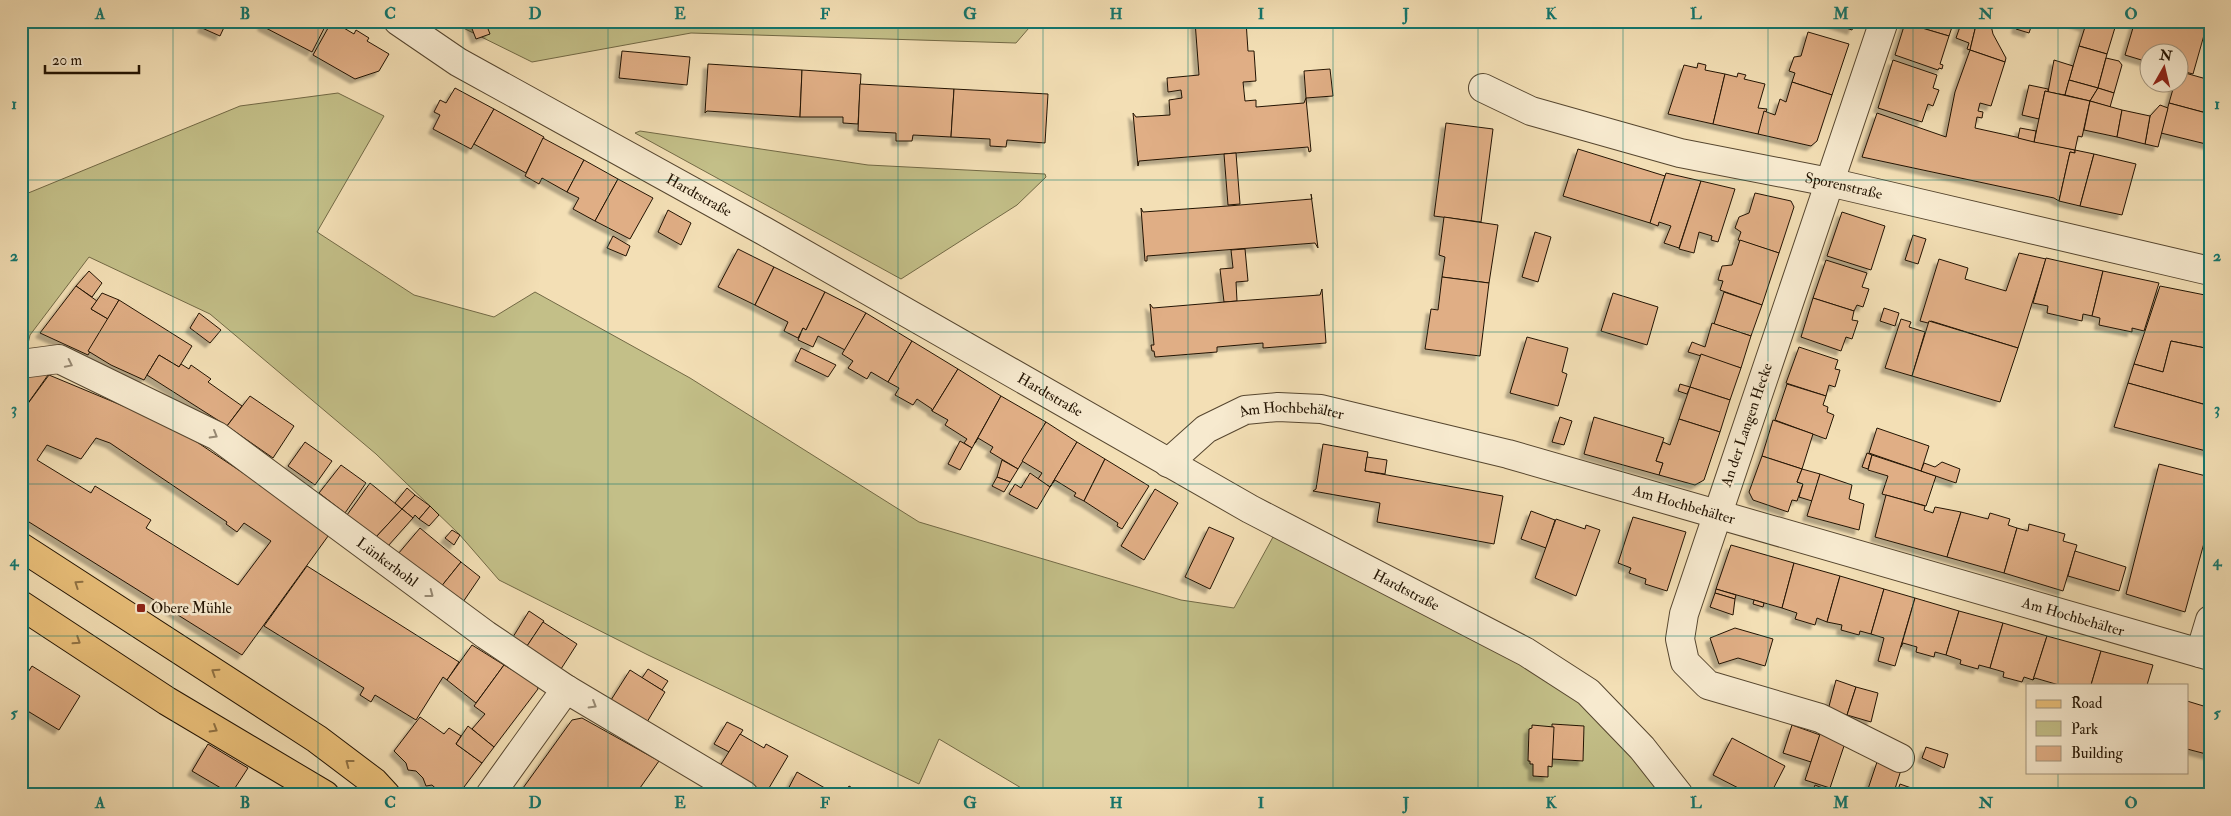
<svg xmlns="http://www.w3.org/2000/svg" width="2231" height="816" font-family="'IM FELL Double Pica',serif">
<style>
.green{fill:#c3bf88;stroke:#726945}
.building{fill:#e0ae85;stroke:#221302;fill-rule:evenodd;filter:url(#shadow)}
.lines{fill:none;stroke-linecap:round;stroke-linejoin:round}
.minor-casing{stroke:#56462f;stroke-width:30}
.major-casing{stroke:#221302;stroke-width:30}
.minor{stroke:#f7eacf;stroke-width:28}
.major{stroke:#eac07a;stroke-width:28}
.oneway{stroke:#978973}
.oneway2{stroke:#907244}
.grid{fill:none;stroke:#0f766e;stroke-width:1;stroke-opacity:0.55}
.poi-dot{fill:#8f2418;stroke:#f7eacf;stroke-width:2}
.labels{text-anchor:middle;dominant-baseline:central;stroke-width:5;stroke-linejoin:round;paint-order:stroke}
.street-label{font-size:15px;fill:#221302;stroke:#f7eacf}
.poi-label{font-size:15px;fill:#221302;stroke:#f7eacf;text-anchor:start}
.neatline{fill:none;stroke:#0f766e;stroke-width:2}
.grid-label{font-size:16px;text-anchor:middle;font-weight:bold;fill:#0f766e}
</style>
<defs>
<filter id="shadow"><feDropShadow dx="-4.5" dy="4.5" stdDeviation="1" flood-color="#0004"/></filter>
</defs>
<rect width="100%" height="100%" fill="#f3dfb5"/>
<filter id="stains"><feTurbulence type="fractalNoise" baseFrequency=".004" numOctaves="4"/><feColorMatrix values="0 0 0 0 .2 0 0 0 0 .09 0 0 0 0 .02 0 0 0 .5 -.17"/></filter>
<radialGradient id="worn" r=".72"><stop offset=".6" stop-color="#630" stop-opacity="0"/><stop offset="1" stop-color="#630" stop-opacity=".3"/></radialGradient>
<g class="green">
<polygon points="1035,21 1016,43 691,33 532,62 451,22"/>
<polygon points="338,93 384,116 317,232 414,295 494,317 535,292 690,378 919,522 1181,600 1234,608 1278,528 1561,676 1675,795 1033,795 939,739 919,784 648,655 499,580 459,534 376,454 210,314 89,257 30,335 25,357 21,357 21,196 240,106"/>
<polygon points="640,131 868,165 1045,174 1046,177 1017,205 901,279 635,133"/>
</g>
<g class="building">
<polygon points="205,21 227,21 220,36 202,28"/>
<polygon points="264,21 328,21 312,52 262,26"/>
<polygon points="332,21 354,34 356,30 369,38 367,41 389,54 379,71 355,79 313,55"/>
<polygon points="469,21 485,21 490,34 476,39"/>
<polygon points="1195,21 1246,21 1248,51 1254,51 1256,81 1243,82 1245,101 1256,100 1256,107 1304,103 1306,98 1311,151 1309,152 1308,147 1139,161 1138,166 1133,113 1136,117 1170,115 1169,100 1182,98 1181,90 1168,92 1167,78 1199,75"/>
<polygon points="1826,21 1856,21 1852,30"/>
<polygon points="1906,21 1954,21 1949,36 1905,23"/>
<polygon points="1962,21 1977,21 1970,50 1967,49 1969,43 1956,38"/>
<polygon points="1977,21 1990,21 1993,34 2006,58 2005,62 1970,50"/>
<polygon points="2018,21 2033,21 2029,33 2016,29"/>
<polygon points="2068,21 2117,21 2107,54 2079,46 2085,27"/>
<polygon points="2135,21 2208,21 2193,74 2178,70 2178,52 2148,52 2148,62 2125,55"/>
<polygon points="1905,23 1949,36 1940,64 1943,65 1942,69 1939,68 1938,70 1895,55"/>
<polygon points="1808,32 1849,44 1832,95 1792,82 1795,73 1789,71 1794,57 1801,56"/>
<polygon points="2079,46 2107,54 2098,88 2069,80"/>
<polygon points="1970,50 2005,62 1991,106 1980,103 1978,111 1983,112 1982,118 1977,117 1975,128 2075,150 2075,153 2070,152 2059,201 2054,198 1862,157 1877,113 1946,137 1955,92"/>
<polygon points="622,51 690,57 687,85 619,78"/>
<polygon points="2106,58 2119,61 2122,65 2114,93 2098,88"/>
<polygon points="1893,60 1937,75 1933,88 1939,90 1933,106 1928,104 1922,122 1878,108"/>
<polygon points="2054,60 2073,66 2065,95 2048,92"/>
<polygon points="1698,63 1706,65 1705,70 1725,74 1713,124 1668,114 1684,65 1697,68"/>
<polygon points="708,64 802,70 800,117 707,111 705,113"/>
<polygon points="1330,69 1333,96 1306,98 1304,71"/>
<polygon points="802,70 861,74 858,124 843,123 843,117 800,117"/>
<polygon points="2178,71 2210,80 2210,114 2169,103 2175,82 2178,82"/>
<polygon points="1738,73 1746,75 1744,79 1765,84 1758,108 1767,109 1758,134 1713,124 1725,74 1737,77"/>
<polygon points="2069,80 2098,88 2090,101 2065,95"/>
<polygon points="1792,82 1832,95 1817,141 1811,146 1758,134 1764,111 1775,115 1780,99 1786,102"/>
<polygon points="860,84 954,89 951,137 913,135 912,141 896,141 896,133 858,131"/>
<polygon points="2029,85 2048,89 2048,92 2045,91 2039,119 2022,115"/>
<polygon points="455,88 494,109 471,149 433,129 440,115 434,112 440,100 446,103"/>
<polygon points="2098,88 2114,93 2110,107 2090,101"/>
<polygon points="954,89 1048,94 1045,143 1007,140 1006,147 990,146 990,139 951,137"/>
<polygon points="2045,91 2090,101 2082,137 2078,136 2075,150 2034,142"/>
<polygon points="2090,101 2122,110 2117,137 2084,130"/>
<polygon points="2169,103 2210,114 2210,145 2161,133"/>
<polygon points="2160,105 2168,108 2158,147 2145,144 2150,116"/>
<polygon points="494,109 544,137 526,173 474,144"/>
<polygon points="2122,110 2150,116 2145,144 2117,137"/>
<polygon points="1446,123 1493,129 1481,222 1434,216"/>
<polygon points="2020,128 2036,131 2034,142 2018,138"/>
<polygon points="543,138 584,160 567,192 542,178 539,184 525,176"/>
<polygon points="1578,149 1665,176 1650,223 1563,196"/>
<polygon points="2075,150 2094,154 2080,206 2059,201 2070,152 2075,153"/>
<polygon points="1236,153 1240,204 1228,205 1224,154"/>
<polygon points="2094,154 2136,164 2122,215 2080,206"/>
<polygon points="584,160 618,179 595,221 573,209 579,198 567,192"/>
<polygon points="1666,173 1701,181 1679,248 1664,243 1671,226 1659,222 1658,226 1650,223"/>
<polygon points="618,179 653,198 630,239 595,221"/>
<polygon points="1701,181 1735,189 1718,242 1711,240 1712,236 1699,232 1694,253 1679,249"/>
<polygon points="1755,193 1791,201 1794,207 1779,253 1738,240 1741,232 1735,228 1739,217 1749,213"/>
<polygon points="1311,194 1318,248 1315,243 1147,256 1147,261 1145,261 1141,208 1143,212 1228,206 1312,199"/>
<polygon points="668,210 691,223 681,245 658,232"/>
<polygon points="1842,212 1885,226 1871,270 1827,256"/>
<polygon points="1444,217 1498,225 1489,283 1442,277 1445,257 1439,255"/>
<polygon points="1535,232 1551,237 1538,282 1522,277"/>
<polygon points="1913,235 1926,239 1918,264 1905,260"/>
<polygon points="613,236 630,246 626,256 607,248"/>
<polygon points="1740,240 1779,253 1762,305 1720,290 1723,281 1718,280 1722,266 1732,265"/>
<polygon points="738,249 774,267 755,305 718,287"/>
<polygon points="1245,249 1248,281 1236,282 1237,301 1224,302 1220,269 1233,268 1231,250"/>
<polygon points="2019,253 2046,259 2018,348 1931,321 1928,323 1920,321 1939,259 1968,268 1965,279 2006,291"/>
<polygon points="2046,258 2103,271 2092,316 2083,314 2082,321 2047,313 2048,306 2033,303"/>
<polygon points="1826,260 1867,273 1862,287 1869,289 1863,307 1857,305 1854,311 1813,298"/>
<polygon points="774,267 825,292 806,330 803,328 798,338 784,331 788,322 755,305"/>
<polygon points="89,271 102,283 92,297 76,286"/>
<polygon points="2103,271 2159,283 2144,331 2132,328 2132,332 2099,325 2100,318 2092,316"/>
<polygon points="1442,277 1489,283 1480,356 1425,349 1431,309 1438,310"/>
<polygon points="76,286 97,301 91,309 108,319 88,355 40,333"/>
<polygon points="2160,286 2210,296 2210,349 2171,341 2163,372 2134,364"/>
<polygon points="1322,289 1326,343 1263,348 1263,343 1217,347 1217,352 1155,357 1154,351 1152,351 1151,345 1154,345 1150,304 1153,308 1237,301 1320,295"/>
<polygon points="825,292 866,313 845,350 818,336 813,347 798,340 803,328 806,330"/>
<polygon points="1724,292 1762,305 1751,336 1714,324"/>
<polygon points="102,293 119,300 108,319 91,309"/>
<polygon points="1613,293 1658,307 1647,345 1601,331"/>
<polygon points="1813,298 1854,311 1852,320 1858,321 1852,339 1846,337 1841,351 1801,337"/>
<polygon points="119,300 192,346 179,367 159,355 144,380 111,365 88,351"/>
<polygon points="1884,308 1899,313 1895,326 1880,321"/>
<polygon points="199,313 221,330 210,343 190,328"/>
<polygon points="866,313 912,341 888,382 871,372 867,379 848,368 853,361 842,354"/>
<polygon points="1901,319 1911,322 1909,327 1925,332 1912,376 1885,368"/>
<polygon points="1929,321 2018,348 2000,402 1912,376"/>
<polygon points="1712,323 1751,336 1741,368 1688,352 1692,342 1705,347"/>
<polygon points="1527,337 1568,348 1562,372 1567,374 1558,406 1510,393"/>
<polygon points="912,341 958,369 932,411 932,409 917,399 913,405 895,395 899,388 888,382"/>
<polygon points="2171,341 2210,349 2210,406 2128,383 2134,364 2163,372"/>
<polygon points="1799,347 1838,360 1835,369 1840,370 1835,387 1829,385 1826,396 1786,383"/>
<polygon points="801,348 836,365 828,377 795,361"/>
<polygon points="1701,354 1741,368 1730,400 1690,387"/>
<polygon points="159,355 179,367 181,364 189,369 191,365 211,379 208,382 242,406 227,426 147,375"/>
<polygon points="33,369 48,375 21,413 21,371"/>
<polygon points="958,369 1001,396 972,448 964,443 967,439 945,425 948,420 932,411"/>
<path d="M49 375 176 428 331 532 242 655 21 517V413ZM96 438 110 443 227 522 226 524 237 532 244 523 271 541 238 585 146 528 151 520 95 486 91 493 37 460 47 445 81 459Z"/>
<polygon points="2128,383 2210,406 2210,452 2114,427"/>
<polygon points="1680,384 1690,387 1687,394 1678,391"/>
<polygon points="1787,384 1826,396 1823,405 1828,407 1827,412 1834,415 1826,439 1775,420"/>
<polygon points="1690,387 1730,400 1720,432 1679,419"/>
<polygon points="250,396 294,426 273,458 227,426"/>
<polygon points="1001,396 1046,422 1018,469 990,452 993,447 978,438 975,443"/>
<polygon points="1560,417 1572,421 1564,445 1552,442"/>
<polygon points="1594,417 1664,438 1656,461 1663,463 1659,475 1584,454"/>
<polygon points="1679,419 1720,432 1704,480 1695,485 1659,475 1663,463 1656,461 1663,442 1670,445"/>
<polygon points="1773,420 1813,434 1802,469 1762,456"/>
<polygon points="1046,422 1077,442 1050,487 1038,479 1042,473 1022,461"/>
<polygon points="1877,428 1929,446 1921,471 1869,453"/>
<polygon points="960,441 972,448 960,470 948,464"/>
<polygon points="305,442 332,461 315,485 288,466"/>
<polygon points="1077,442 1105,459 1084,501 1074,496 1076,493 1055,480 1050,487"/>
<polygon points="1323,444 1368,452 1365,471 1503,496 1494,544 1377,522 1380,503 1313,491 1316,489"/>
<polygon points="1867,453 1872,455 1868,469 1862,467"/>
<polygon points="1872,455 1936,476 1926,506 1882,494 1888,476 1868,470"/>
<polygon points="1762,456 1802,469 1797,482 1803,484 1797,501 1792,500 1788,512 1753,500 1749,492"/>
<polygon points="1367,457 1387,460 1385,474 1365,471"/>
<polygon points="1105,459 1149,486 1122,529 1117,526 1118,523 1084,501"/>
<polygon points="1002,460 1018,469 1010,482 997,477"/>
<polygon points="1942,462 1960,469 1956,483 1921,471 1924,463 1935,467"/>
<polygon points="2159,464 2210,477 2209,525 2185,612 2126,594"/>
<polygon points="341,465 366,483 345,513 319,493"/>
<polygon points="1802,469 1820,474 1812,501 1799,497 1803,484 1797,482"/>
<polygon points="1030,473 1050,487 1037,509 1009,494 1015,484 1021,488"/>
<polygon points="1820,474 1852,485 1849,499 1864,504 1859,530 1807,516"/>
<polygon points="997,477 1010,482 1004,492 992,486"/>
<polygon points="370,483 402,509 376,537 347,515"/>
<polygon points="407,488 415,495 402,509 395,503"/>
<polygon points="1155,489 1178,503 1144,560 1121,546"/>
<polygon points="415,495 430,506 419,519 415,515 413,518 402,509"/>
<polygon points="1886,495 1925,506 1924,510 1933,513 1935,507 1961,512 1947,557 1875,537"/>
<polygon points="430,506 439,515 429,526 419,519"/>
<polygon points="402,509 413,518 388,546 376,537"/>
<polygon points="1531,511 1555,520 1546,548 1521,539"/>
<polygon points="1961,512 1988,519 1990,513 2010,519 2008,525 2017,528 2004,573 1947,557"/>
<polygon points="1633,517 1686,532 1667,591 1645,584 1646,579 1629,573 1631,568 1618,563"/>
<polygon points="1556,519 1585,529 1586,525 1600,530 1576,596 1535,578"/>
<polygon points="2029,524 2065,534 2063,541 2077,545 2063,591 2004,573 2017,528 2028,531"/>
<polygon points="1209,527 1234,538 1210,589 1185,577"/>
<polygon points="420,528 461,562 440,588 398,554"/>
<polygon points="452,530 460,535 454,545 445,538"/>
<polygon points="1731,545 1794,563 1782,608 1716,589"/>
<polygon points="2075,551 2126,567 2119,591 2068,576"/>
<polygon points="461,562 480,577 463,602 440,588"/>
<polygon points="1794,563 1840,576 1827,622 1817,618 1815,625 1795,619 1797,613 1782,608"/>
<polygon points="307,566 459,662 447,680 443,677 416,720 375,695 371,702 360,695 364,688 264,626"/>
<polygon points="1840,576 1884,589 1871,634 1860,631 1859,635 1841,630 1842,625 1827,622"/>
<polygon points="1716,589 1736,595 1735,599 1715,593"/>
<polygon points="1884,589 1915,598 1895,666 1878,661 1884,638 1871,634"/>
<polygon points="1715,593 1735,599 1733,615 1710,607"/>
<polygon points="1915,598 1959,611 1946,655 1935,652 1934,657 1916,652 1917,647 1903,643 1901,647"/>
<polygon points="1754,600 1764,603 1763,607 1753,604"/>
<polygon points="529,611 544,621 527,646 513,637"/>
<polygon points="1959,611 2003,623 1990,668 1979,665 1978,669 1960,664 1961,660 1946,655"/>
<polygon points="543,622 577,644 561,669 527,646"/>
<polygon points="2003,623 2047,636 2033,680 2024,677 2022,682 2003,677 2004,672 1990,668"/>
<polygon points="1735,628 1773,639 1765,666 1738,658 1719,664 1710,638"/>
<polygon points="2047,636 2101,651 2091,685 2059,685 2035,678 2033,680"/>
<polygon points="472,645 504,665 476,703 447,680"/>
<polygon points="2101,651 2153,665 2147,685 2091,685"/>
<polygon points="504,665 537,685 538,689 494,747 472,729 485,714 474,706"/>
<polygon points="32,666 80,696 59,730 21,707 21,683"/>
<polygon points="648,669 668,681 662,690 642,678"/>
<polygon points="630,670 665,692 647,722 611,700"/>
<polygon points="1836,680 1856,687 1847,715 1828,710"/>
<polygon points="1856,687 1878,693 1871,722 1847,715"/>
<polygon points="2187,701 2210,708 2210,755 2187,749"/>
<polygon points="420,717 444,734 449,728 461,736 456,744 482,763 458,795 443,795 432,785 426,786 423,778 416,771 408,770 406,763 394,751"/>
<polygon points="582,718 659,761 635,795 518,795 572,720"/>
<polygon points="727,722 743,730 729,752 714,744"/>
<polygon points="1552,724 1584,726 1583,761 1552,759"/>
<polygon points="1532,725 1554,727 1552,767 1548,766 1548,777 1533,776 1533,764 1530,764 1530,761 1528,761 1529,729 1532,728"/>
<polygon points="1792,725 1820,735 1811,762 1783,753"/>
<polygon points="468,726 494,747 482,763 456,744"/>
<polygon points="1821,731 1846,740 1830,788 1805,780"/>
<polygon points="740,734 764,748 766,744 788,756 766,793 720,766"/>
<polygon points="1732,738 1785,766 1770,795 1752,795 1713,775"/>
<polygon points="208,744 248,768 231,794 192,771"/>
<polygon points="1926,747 1948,754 1944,768 1922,758"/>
<polygon points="1877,762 1901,770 1893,795 1866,795"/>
<polygon points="797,772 837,795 785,795"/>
<polygon points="1900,784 1931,795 1896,795"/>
<polygon points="1815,785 1840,795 1811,795"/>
<polygon points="704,786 719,795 699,795"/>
<polygon points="849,786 864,795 844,795"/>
</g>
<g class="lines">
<g class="minor-casing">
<g id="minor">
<path id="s1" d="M398 21 458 62 764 231 1250 509 1526 652 1588 692 1642 748 1679 795"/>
<polyline points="1884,21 1684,614 1680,639 1685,662 1708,685 1820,718 1900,758"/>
<path id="s2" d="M1483 88 1531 111 1680 153 1829 182 2210 271"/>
<path id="s3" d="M21 364 59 359 217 436 486 635 566 689 744 795"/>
<path id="s4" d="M1168 463 1206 429 1245 410 1278 407 1321 409 1508 454 2210 656"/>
<polyline points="2200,653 2210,620"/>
<polyline points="490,795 566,689"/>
</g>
</g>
<g class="major-casing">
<g id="major">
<polyline points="21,547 317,739 374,782 386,795"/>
<polyline points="21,605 167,701 325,795"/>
</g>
</g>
<use href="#minor" class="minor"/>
<use href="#major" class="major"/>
</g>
<defs><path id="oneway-chevron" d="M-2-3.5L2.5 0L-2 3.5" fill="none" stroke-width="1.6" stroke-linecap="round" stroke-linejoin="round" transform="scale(1.25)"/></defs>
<g class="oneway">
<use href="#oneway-chevron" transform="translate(69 364) rotate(26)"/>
<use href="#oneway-chevron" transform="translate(214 435) rotate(30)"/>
<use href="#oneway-chevron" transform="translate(430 594) rotate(37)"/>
<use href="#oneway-chevron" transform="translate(593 705) rotate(31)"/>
</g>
<g class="oneway2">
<use href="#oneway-chevron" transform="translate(78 584) rotate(-146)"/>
<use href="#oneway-chevron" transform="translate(77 641) rotate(33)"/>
<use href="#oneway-chevron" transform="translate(215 672) rotate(-147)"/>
<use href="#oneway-chevron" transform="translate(214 729) rotate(31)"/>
<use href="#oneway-chevron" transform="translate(349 763) rotate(-143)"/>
</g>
<path class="grid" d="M173 21V795M318 21V795M463 21V795M608 21V795M753 21V795M898 21V795M1043 21V795M1188 21V795M1333 21V795M1478 21V795M1623 21V795M1768 21V795M1913 21V795M2058 21V685M21 180H2210M21 332H2210M21 484H2210M21 636H2210M2058 772V795"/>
<rect class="poi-dot" x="136" y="603" width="10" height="10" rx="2.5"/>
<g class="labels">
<g class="street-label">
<text stroke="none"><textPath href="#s2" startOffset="375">Sporenstraße</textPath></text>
<text stroke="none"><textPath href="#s1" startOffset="348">Hardtstraße</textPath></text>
<text stroke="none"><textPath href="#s1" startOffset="752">Hardtstraße</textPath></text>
<text stroke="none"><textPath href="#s4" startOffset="141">Am Hochbehälter</textPath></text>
<text transform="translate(1747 425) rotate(-71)">An der Langen Hecke</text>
<text stroke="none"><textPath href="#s4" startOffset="546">Am Hochbehälter</textPath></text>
<text stroke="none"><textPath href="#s3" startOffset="426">Lünkerhohl</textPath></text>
<text stroke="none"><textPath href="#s1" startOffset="1158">Hardtstraße</textPath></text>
<text stroke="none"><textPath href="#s4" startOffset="951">Am Hochbehälter</textPath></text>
</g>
<g class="poi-label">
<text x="151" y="608">Obere Mühle</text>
</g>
</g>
<rect width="2231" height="816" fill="none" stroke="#f3dfb5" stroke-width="55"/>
<rect x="2026" y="684" width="162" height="90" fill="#f7eacf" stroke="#a2947d"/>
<rect x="2036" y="700" width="25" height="8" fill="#eac07a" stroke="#a2947d"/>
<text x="2071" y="708" font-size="15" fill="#221302">Road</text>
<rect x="2036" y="721" width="25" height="15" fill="#c3bf88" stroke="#a2947d"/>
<text x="2071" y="734" font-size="15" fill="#221302">Park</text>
<rect x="2036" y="746" width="25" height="15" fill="#e0ae85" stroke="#a2947d"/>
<text x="2071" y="758" font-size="15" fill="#221302">Building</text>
<g transform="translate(2164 68) rotate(8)"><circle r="24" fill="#f7eacf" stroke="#a2947d"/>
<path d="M0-4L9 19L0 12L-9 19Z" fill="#8f2418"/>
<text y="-8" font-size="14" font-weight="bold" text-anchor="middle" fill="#221302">N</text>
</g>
<path d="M45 65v8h94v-8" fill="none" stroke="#221302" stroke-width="2.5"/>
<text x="52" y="65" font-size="15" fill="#221302" stroke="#f7eacf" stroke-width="4" paint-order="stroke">20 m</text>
<rect x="28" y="28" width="2176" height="760" class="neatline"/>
<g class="grid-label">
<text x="100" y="19">A</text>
<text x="245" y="19">B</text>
<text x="390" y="19">C</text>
<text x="535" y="19">D</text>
<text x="680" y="19">E</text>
<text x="825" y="19">F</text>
<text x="970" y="19">G</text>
<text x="1116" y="19">H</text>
<text x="1261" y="19">I</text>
<text x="1406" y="19">J</text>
<text x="1551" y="19">K</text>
<text x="1696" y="19">L</text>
<text x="1841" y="19">M</text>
<text x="1986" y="19">N</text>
<text x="2131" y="19">O</text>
<text x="14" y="109">1</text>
<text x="2217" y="109">1</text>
<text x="14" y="261">2</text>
<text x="2217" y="261">2</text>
<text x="14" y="414">3</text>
<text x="2217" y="414">3</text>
<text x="14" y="566">4</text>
<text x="2217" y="566">4</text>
<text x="14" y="718">5</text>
<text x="2217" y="718">5</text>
<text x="100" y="808">A</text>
<text x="245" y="808">B</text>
<text x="390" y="808">C</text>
<text x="535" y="808">D</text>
<text x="680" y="808">E</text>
<text x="825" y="808">F</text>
<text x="970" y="808">G</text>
<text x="1116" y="808">H</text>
<text x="1261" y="808">I</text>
<text x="1406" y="808">J</text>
<text x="1551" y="808">K</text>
<text x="1696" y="808">L</text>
<text x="1841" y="808">M</text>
<text x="1986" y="808">N</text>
<text x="2131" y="808">O</text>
</g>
<rect width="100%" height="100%" filter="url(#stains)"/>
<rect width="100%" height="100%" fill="url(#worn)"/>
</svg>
